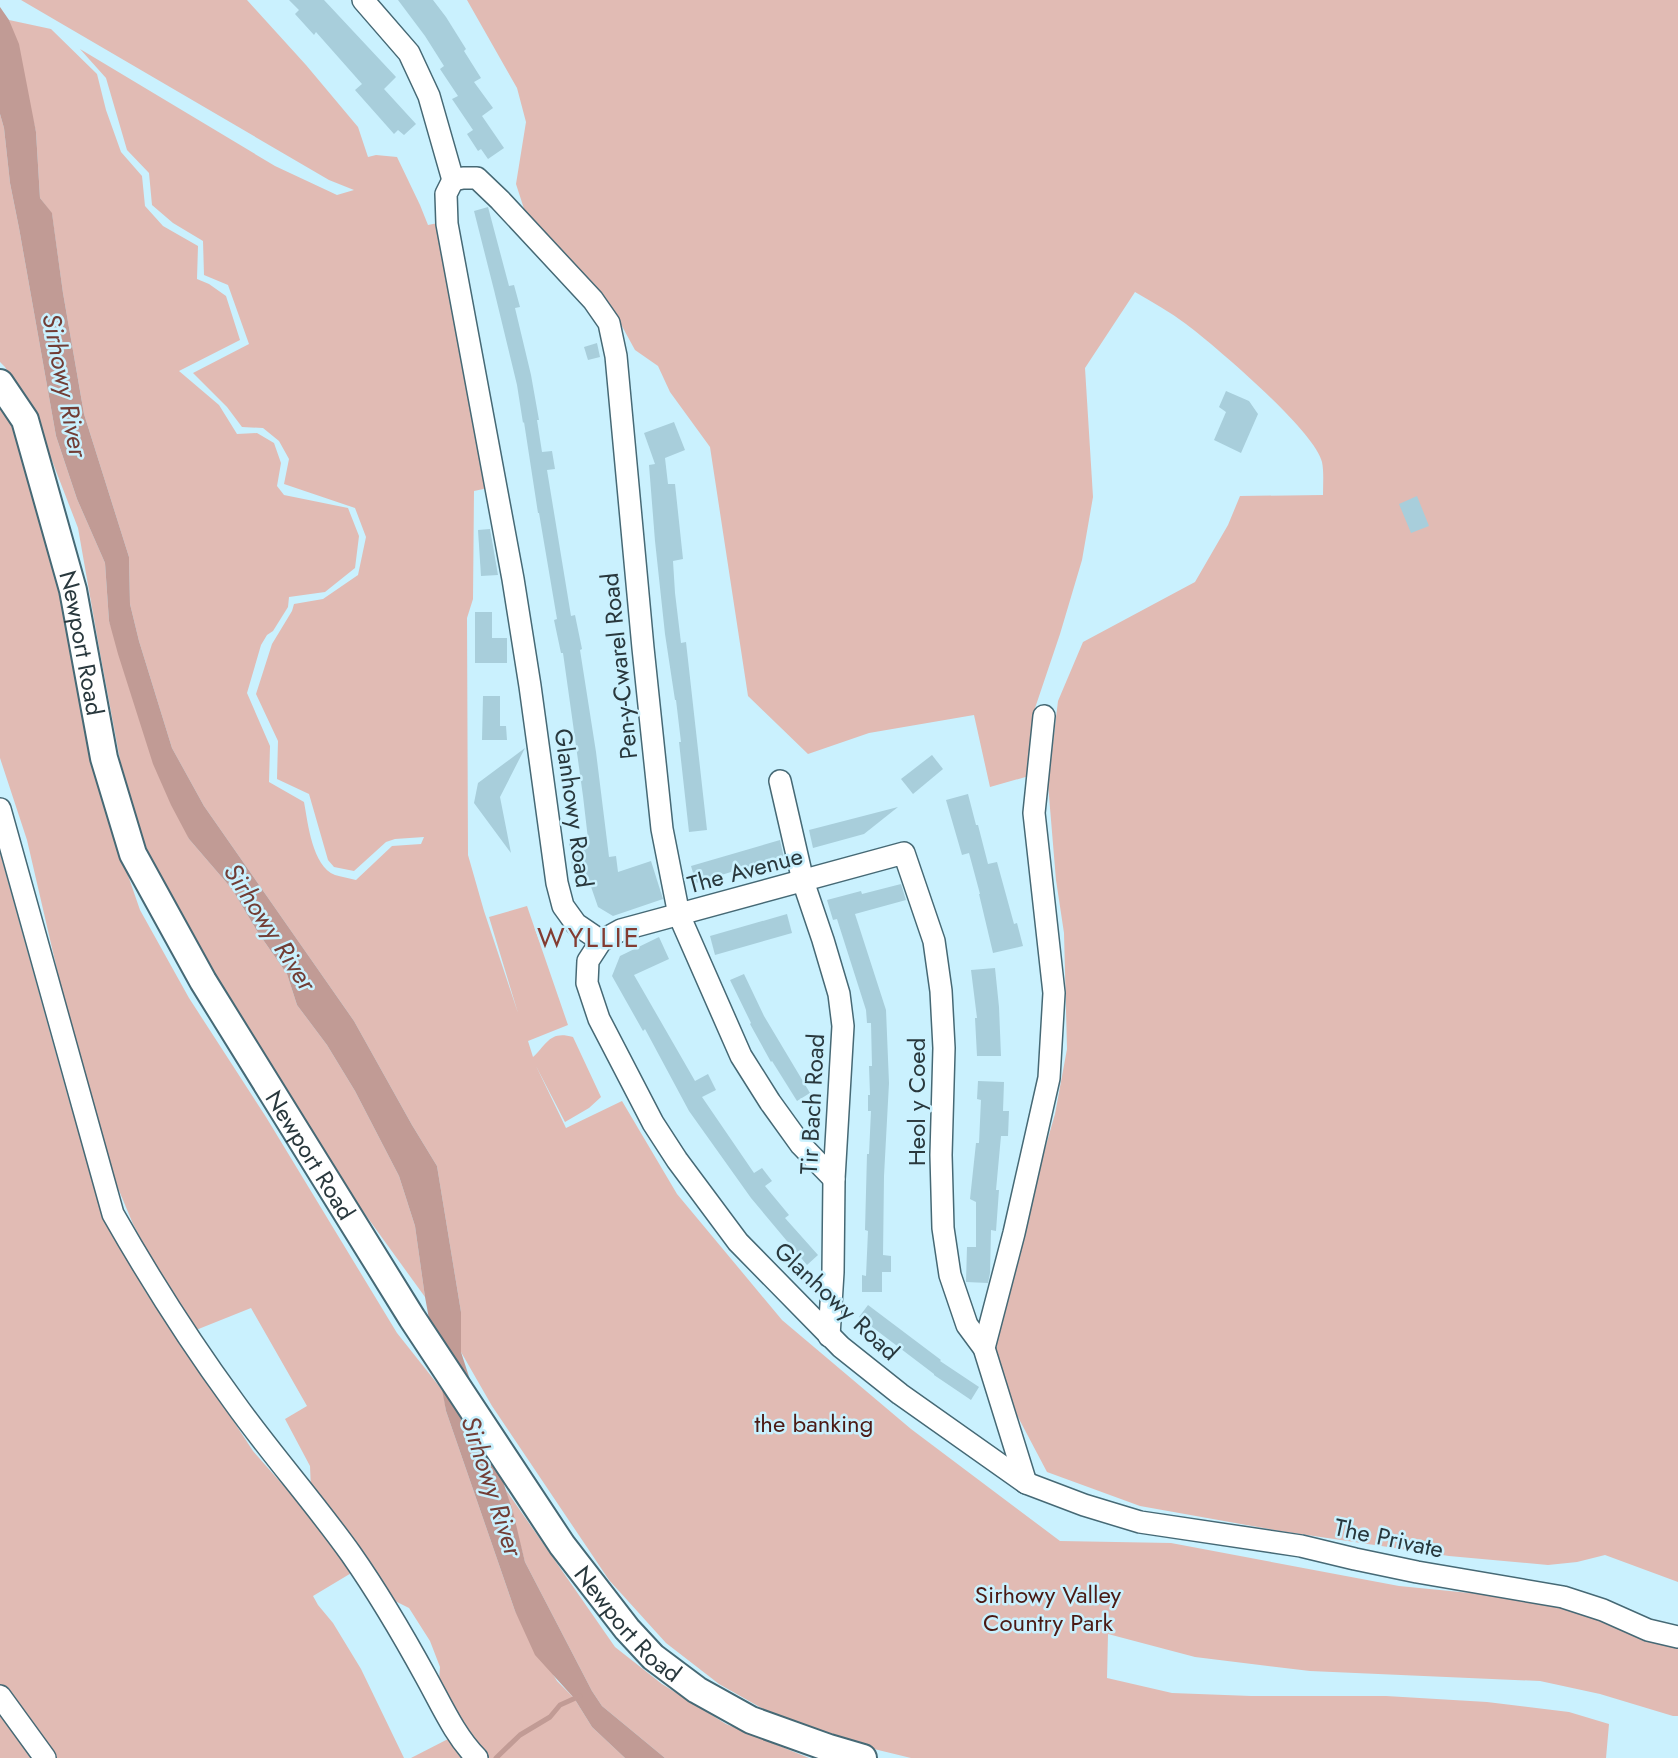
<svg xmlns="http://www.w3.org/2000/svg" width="1678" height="1758" font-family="Jost,sans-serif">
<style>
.green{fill:#e1bbb4}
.water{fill:#c19b95}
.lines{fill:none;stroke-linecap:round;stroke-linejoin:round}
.stream{stroke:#c19b95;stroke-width:5}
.building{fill:#a8cedb}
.minor-casing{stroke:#466975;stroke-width:24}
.major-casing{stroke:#466975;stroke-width:30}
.minor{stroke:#fff;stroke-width:21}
.major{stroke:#fff;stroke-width:26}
.labels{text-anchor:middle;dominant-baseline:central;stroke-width:5;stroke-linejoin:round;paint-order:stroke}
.street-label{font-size:24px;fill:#29383d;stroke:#caf1fe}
.park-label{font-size:24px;fill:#4b1a14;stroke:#caf1fe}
.water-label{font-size:26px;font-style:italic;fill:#723d35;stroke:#caf1fe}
.quarter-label{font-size:28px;letter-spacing:2px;fill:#833c32;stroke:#caf1fe}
</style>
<rect width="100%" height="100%" fill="#caf1fe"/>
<g class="green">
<path d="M21 0H247L306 65 358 127 368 157 376 155 397 157 420 205 428 225 438 223 488 488 474 491 473 599 467 618 468 855 484 911 518 1013 489 917 527 906 568 1025 528 1041 533 1057C547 1044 550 1030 573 1037L601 1097 589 1108 565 1122 536 1066 566 1128 622 1101 677 1194 782 1320 911 1429 1060 1541 1171 1543 1399 1586 1560 1602 1678 1642V1716H1673L1600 1694 1540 1681 1310 1671 1268 1666 1195 1657 1108 1634 1107 1678 1172 1693 1251 1696H1386L1487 1702 1569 1712 1609 1724 1606 1758H911L837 1740 765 1710 719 1684 666 1643 609 1580 492 1406 461 1352V1312L437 1166 412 1125 354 1021 204 806 172 748 139 641 130 604 129 557 84 414 63 293 52 214 40 198 36 132 9 20 51 29 97 74 106 110 121 152 142 176 145 206 163 226 198 246 197 279 209 284 226 296 240 340 179 371 219 405 237 434 257 433 274 443 281 463 277 486 284 495 348 508 359 536 355 568 325 592 289 597 288 607 273 631 267 635 261 645 247 693 270 746 269 782 304 802C308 823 312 866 335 875 341 877 349 878 356 880L392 846 421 844 424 837 395 839 386 842 354 871 334 867 328 860 309 794 277 779 278 741 256 694 272 644 292 611 294 604 323 599 358 575 366 537 355 508 284 484 289 459 279 441 263 428 242 427 227 407 193 373 249 344 228 285 204 275 203 241 173 223 152 205 149 173 127 150 106 78 80 49 275 166 337 195 354 190 329 180Z"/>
<path d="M467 0H1678V1582L1605 1555 1577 1562 1548 1565 1449 1556 1280 1531 1140 1506 1047 1472 1009 1400 996 1349 1005 1287 1055 1114 1067 1049 1064 933 1056 880 1048 784 1058 701 1083 642 1195 582 1228 525 1240 496 1323 495C1323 484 1324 472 1322 462 1315 431 1214 345 1186 324 1170 312 1152 302 1135 292L1085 368 1093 497 1082 560 1060 634 1033 714 1029 776 990 787 974 715 869 733 808 754 748 696 710 447 670 392 658 366 635 350 612 308 526 215 516 184 526 122 517 88Z"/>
<polygon points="0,114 4,128 10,183 19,228 56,436 77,499 105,563 109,621 189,839 232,889 257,931 287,974 297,1005 327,1045 355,1091 399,1176 415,1226 425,1297 341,1181 243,1031 141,844 126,792 100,653 78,528 34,414 5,367 0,362"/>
<polygon points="0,404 6,410 20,442 54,545 59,590 102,800 140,910 189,998 266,1117 397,1333 443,1391 446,1411 515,1611 557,1681 574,1698 592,1727 625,1758 486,1758 460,1722 439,1681 440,1667 430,1641 409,1608 385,1596 311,1490 310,1466 285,1419 307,1406 251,1308 196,1330 161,1277 133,1224 108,1164 74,1043 27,840 0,758"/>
<polygon points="0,853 68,1097 104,1215 147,1294 176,1333 253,1451 306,1511 353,1572 313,1596 318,1605 333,1623 361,1669 404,1758 51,1758 0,1687"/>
<polygon points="506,1490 615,1647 662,1684 726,1724 809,1758 665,1758 602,1706 592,1691 525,1562"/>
<polygon points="0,1712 33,1758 0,1758"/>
<polygon points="450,1738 461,1758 411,1758"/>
</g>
<polygon class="water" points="0,7 9,20 19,44 36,132 40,198 52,213 63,293 84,414 129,557 130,604 139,641 172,748 204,806 354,1021 412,1125 437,1166 461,1312 461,1352 513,1512 525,1562 592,1691 602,1706 665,1758 625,1758 592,1727 574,1698 535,1655 515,1611 446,1411 425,1297 415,1226 399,1176 355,1091 327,1045 297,1005 287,974 257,931 232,889 189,839 171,805 153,764 118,654 109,621 105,563 77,499 56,436 19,228 10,183 4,128 0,114"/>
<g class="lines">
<polyline class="stream" points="496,1758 520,1735 550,1717 560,1705 580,1696"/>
</g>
<g class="building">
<polygon points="289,0 324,0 396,77 384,89 416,124 404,135 398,130 394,134 355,90 362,84 316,32 314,35 295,14 299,10"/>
<polygon points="398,0 433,0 446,17 466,49 464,51 481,78 474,82 493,108 482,116 504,148 488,159 481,149 478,151 467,134 473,130 452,99 458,96 440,69 444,66 425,36"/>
<polygon points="488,207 509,286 514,285 520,307 515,308 531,375 539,420 537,420 542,452 552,451 555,469 547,470 571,616 575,615 582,649 580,650 596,752 609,857 616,856 618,872 651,861 663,899 613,916 598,907 588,878 577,879 577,874 573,875 569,842 588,839 583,796 571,710 563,653 561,653 554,620 557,619 539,513 538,513 524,422 523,423 517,385 494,290 474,211"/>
<polygon points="597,343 600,357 588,360 584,347"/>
<polygon points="1226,391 1249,401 1258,414 1241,453 1214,440 1226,412 1219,407"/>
<polygon points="674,422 685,450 665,458 668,484 675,484 683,559 673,561 675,593 681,643 686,642 707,830 689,832 679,742 681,742 676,700 675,700 665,634 655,541 649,465 655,464 644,433"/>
<polygon points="1417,496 1429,526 1411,533 1399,504"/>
<polygon points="490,529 498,575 481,576 478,530"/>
<polygon points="475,612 492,612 492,638 507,638 507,663 475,663"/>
<polygon points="483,696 500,696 500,726 506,726 507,740 482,740"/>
<polygon points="525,748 500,797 511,853 474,803 478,783"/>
<polygon points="932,755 943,769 913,794 901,779"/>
<polygon points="968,794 976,825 978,825 988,864 997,862 1014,924 1017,923 1023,946 993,953 979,894 980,894 969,853 962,855 946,800"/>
<polygon points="898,807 864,834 813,848 809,830"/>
<polygon points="780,840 784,858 750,867 750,866 696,883 691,866"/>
<polygon points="901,884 906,900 855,914 886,1010 889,1083 884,1176 883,1255 891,1256 891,1272 882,1272 882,1292 862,1292 862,1275 866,1276 868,1231 865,1230 867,1154 869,1154 871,1111 868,1111 868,1095 870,1095 869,1066 872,1066 871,1023 867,1023 866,1010 837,919 833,920 827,900 861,891 862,894"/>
<polygon points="787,914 792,933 715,955 710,936"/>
<polygon points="659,937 669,959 634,975 695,1081 708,1074 716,1090 702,1097 754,1173 762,1168 772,1181 765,1186 789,1215 785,1218 818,1255 807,1265 751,1198 689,1111 645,1029 643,1031 612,976 620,956"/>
<polygon points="995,968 999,1007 1001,1056 977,1056 975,1018 977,1018 971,970"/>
<polygon points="744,974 764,1016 810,1093 797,1101 772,1061 771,1062 750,1024 751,1023 730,980"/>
<polygon points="978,1081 1004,1082 1003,1111 1009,1111 1008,1136 1001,1136 996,1190 999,1190 996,1231 991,1230 990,1273 988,1283 966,1282 967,1247 976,1247 976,1202 970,1199 976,1143 979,1143 981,1100 977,1099"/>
<polygon points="868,1305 941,1360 940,1361 979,1387 971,1400 934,1375 934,1374 859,1317"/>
</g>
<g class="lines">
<g class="minor-casing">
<g id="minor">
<polyline points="363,0 409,53 429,96 453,180"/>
<polyline points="453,180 446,194 447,224 513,579 530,686 557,883 563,906 576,924 601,941 588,961 587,983 599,1019 653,1123 677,1160 738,1242 841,1347 900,1394 1026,1483 1084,1505 1140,1522 1301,1546 1355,1559 1417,1572 1563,1597 1603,1610 1648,1630 1678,1637"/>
<polyline points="453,180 463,178 477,178 500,200 593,300 609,323 616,356 643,648 662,829 679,915 741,1056 770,1102 801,1145 834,1179"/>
<polyline points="780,781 803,881 823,940 839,994 843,1026 834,1179 833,1272 829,1336"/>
<path d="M0 809 113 1214C150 1279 190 1342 234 1402 271 1454 314 1502 351 1554 379 1594 403 1635 426 1677 441 1704 455 1736 477 1758"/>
<polyline points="601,941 621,930 904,853 934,941 941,991 944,1048 941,1155 943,1228 950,1275 967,1325 984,1348 1026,1483"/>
<polyline points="984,1348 1014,1233 1049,1078 1054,993 1034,813 1044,716"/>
<polyline points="0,1696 45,1758"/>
</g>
</g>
<g class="major-casing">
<g id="major">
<path id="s1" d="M0 383 25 420 73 590 104 758 133 854 203 981 412 1318 562 1545 627 1629 653 1657 697 1690 751 1720 829 1748 863 1758"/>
</g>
</g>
<use href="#minor" class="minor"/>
<use href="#major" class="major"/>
</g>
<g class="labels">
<g class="street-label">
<text stroke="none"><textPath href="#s1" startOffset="275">Newport Road</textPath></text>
<text transform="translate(619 666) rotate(-96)">Pen-y-Cwarel Road</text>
<text transform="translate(574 808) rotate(82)">Glanhowy Road</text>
<text transform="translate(745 870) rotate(-15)">The Avenue</text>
<text transform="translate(916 1102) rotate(-90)">Heol y Coed</text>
<text transform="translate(812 1104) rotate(-87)">Tir Bach Road</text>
<text stroke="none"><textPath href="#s1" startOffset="842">Newport Road</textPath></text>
<text transform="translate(837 1301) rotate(43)">Glanhowy Road</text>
<text transform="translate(1389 1538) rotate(12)">The Private</text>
<text stroke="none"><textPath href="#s1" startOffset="1409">Newport Road</textPath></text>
</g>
<g class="park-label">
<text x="814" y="1423">the banking</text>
<text x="1048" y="1594">Sirhowy Valley<tspan x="1048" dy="28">Country Park</tspan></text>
</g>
<g class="water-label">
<text transform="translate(65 385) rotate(79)">Sirhowy River</text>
<text transform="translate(270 927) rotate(57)">Sirhowy River</text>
<text transform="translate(492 1486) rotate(72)">Sirhowy River</text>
</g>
<g class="quarter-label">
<text x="589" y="937">WYLLIE</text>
</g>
</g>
</svg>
